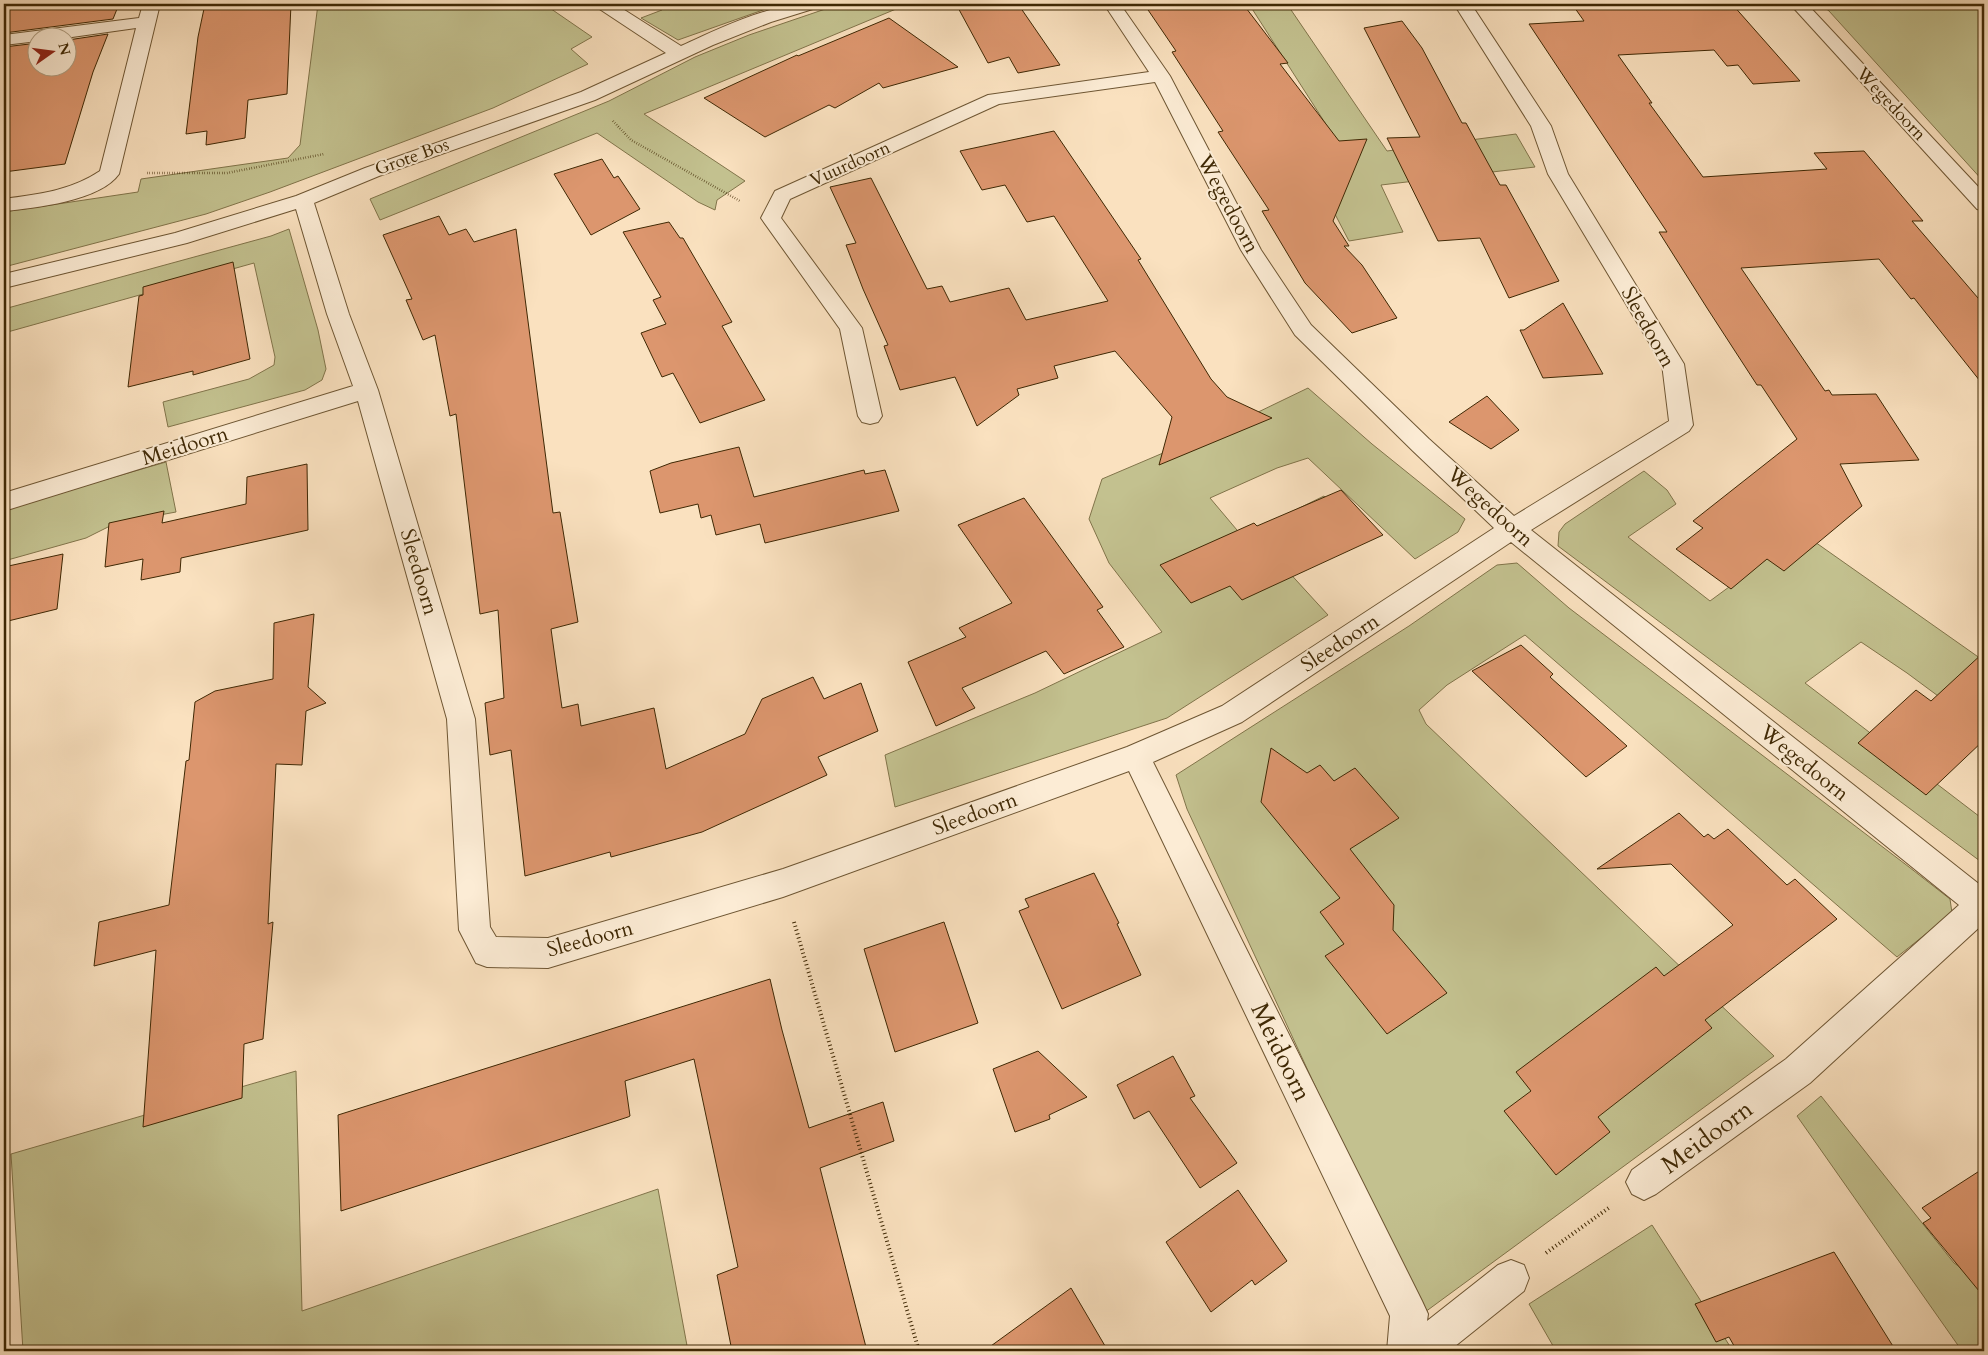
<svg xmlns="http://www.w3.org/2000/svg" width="1988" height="1355" font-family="Cardo,serif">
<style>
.green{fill:#c3c18f;stroke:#81744a}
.building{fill:#dc966e;stroke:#3f2804}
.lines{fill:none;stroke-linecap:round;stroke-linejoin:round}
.minor-casing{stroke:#6e5633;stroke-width:2}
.path-far1{stroke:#3f2804;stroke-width:2.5;stroke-dasharray:0.5 2;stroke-linecap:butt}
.path{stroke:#3f2804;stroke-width:4;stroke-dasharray:1 3;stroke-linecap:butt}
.minor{fill:#fcecd5;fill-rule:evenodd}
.labels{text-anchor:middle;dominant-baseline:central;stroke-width:4;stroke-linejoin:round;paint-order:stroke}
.far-street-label{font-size:18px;fill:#3f2804;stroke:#fcecd5}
.street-label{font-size:21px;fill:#3f2804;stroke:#fcecd5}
.near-street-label{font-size:25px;fill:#3f2804;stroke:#fcecd5}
</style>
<rect width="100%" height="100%" fill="#fae1bf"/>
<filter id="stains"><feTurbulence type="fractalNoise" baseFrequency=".004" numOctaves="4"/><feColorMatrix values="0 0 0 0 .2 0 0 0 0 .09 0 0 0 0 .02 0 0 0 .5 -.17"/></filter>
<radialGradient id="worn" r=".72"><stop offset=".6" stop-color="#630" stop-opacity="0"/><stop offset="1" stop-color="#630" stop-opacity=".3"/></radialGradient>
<g class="green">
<polygon points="318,4 544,4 592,37 571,49 588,64 493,108 270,192 206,214 4,267 4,212 138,192 141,179 288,158 300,145"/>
<polygon points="654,4 780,4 678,40 641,18 662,10"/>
<polygon points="840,4 908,4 644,114 745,181 717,200 715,210 698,202 597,133 380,220 370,199 609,101 695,57 749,35"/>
<polygon points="1249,4 1287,4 1387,151 1516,134 1535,167 1381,185 1403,232 1349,241 1313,172 1352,165"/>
<polygon points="1820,4 1984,4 1984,182 1829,11"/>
<polygon points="289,229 318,330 326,369 322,380 305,390 168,427 163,402 249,379 274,365 275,357 254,263 4,333 4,309 271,236"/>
<polygon points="1308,388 1372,444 1465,519 1458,532 1415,559 1308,458 1277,468 1210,498 1242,536 1324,496 1359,531 1285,568 1328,615 1167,718 895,807 885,755 1035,693 1162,632 1109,563 1089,519 1102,479 1250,416"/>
<polygon points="166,462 176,512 116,523 86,538 4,561 4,509"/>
<polygon points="1644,471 1667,490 1676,504 1628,537 1710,601 1786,545 1805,535 1984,661 1984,730 1907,673 1861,642 1805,683 1984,820 1984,864 1558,546 1559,532 1565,524"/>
<polygon points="1517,563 1569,608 1909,867 1950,899 1952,913 1897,957 1525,635 1447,685 1419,710 1426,724 1774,1056 1421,1315 1187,809 1176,775 1409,626 1497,565"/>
<polygon points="296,1071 302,1311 658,1189 688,1351 23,1351 11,1154"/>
<polygon points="1821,1096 1954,1263 1984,1283 1984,1351 1962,1351 1797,1116"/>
<polygon points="1652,1225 1733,1351 1556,1351 1529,1304"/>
</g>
<g class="building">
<polygon points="4,4 119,4 113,19 4,33"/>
<polygon points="205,4 258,4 258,6 291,4 287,94 248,100 245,138 206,145 207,131 186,134 198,37"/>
<polygon points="956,4 1018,4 1060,65 1018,73 1009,57 988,63"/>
<polygon points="1144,4 1243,4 1288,63 1280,64 1339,141 1367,139 1333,221 1349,246 1344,246 1362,265 1397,318 1352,333 1305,283 1262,211 1269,210 1218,132 1223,131 1172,52 1176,51"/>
<polygon points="1572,4 1732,4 1800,81 1753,84 1738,65 1727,66 1714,50 1618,55 1652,103 1649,103 1703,177 1827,169 1814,153 1864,151 1923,221 1912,221 1984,305 1984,386 1914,298 1911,299 1879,259 1741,268 1825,391 1829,390 1832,395 1876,394 1919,460 1840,464 1862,506 1784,571 1767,559 1731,589 1676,549 1703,528 1693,521 1797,439 1761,385 1757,385 1707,308 1659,232 1667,232 1529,24 1584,21"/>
<polygon points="889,18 958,67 883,88 879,83 835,108 829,105 765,137 704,98 797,55 798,56"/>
<polygon points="1402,21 1422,48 1462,123 1466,123 1500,185 1506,185 1559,281 1509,298 1480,238 1438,241 1387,138 1420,137 1364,28"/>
<polygon points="108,34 93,72 65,164 4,172 4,47 38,43 38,68 68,68 68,40"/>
<polygon points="1054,131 1141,259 1138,260 1211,379 1227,397 1272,418 1159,465 1172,417 1115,351 1054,366 1058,378 1017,389 1019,395 977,426 955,377 900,390 884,346 888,345 863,289 846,245 856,243 830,187 871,178 927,289 942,286 950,302 1009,288 1026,320 1108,301 1054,216 1027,222 1005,185 982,190 960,151"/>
<polygon points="602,159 614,178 618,176 640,209 591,235 554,174"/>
<polygon points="439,216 449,235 466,229 474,242 516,229 553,513 560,512 578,622 551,629 562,708 578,704 581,726 654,708 666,769 745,734 762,699 813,677 824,699 861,683 878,731 818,757 827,775 702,832 611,857 610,852 525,876 511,750 490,755 485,703 504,698 498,610 480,614 456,414 450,416 435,335 423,340 406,300 412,299 383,235"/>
<polygon points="669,222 680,238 683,238 732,322 722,326 765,400 700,423 673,373 662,377 641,333 666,324 653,300 661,297 623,232"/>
<polygon points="233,262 250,359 193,375 193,371 128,387 139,296 143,295 143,287"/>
<polygon points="1563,303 1603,374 1543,378 1520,330 1524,330"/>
<polygon points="1487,396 1519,430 1491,449 1449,422"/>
<polygon points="739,447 754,497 864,470 865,474 885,470 899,511 765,543 760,524 716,535 711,515 701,518 698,504 660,513 650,471 671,463"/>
<polygon points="307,464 308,530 181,558 180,572 141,580 143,559 105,567 109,523 164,511 162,523 246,504 247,477"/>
<polygon points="1341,490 1383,535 1242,600 1230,586 1191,603 1160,565 1254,523 1257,526"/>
<polygon points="1024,498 1103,607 1097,610 1124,647 1064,674 1046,651 962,688 975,708 936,726 908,662 966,637 959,628 1012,603 958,525"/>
<polygon points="63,554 57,609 4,622 4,567"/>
<polygon points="314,614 308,687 326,703 306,711 302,765 276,764 268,924 273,922 263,1039 244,1044 242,1098 143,1127 156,950 94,966 99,922 169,905 186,761 189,760 195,702 215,691 273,679 274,623"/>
<polygon points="1521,645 1553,674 1550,677 1627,746 1586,777 1472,671"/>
<polygon points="1984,652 1984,740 1926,795 1858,743 1916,690 1931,701"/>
<polygon points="1271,748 1307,773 1320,765 1334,781 1355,768 1399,818 1350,849 1394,905 1393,930 1447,993 1387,1034 1325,956 1344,944 1320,912 1340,898 1261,802"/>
<polygon points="1679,813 1704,837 1708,834 1714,839 1728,829 1787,885 1795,879 1837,919 1705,1020 1712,1028 1598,1117 1610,1132 1556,1175 1504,1111 1531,1091 1516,1072 1656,967 1664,976 1733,925 1671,864 1597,869"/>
<polygon points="1094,873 1119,923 1117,924 1141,975 1062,1009 1019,911 1029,907 1025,899"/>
<polygon points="944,922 978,1023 895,1052 864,949"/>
<polygon points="770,979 782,1030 809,1128 883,1102 894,1141 820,1168 867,1351 732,1351 717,1275 738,1267 694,1059 625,1081 630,1116 628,1117 341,1211 338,1115"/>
<polygon points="1038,1051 1087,1097 1049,1115 1050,1119 1015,1132 993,1069"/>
<polygon points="1173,1056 1195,1096 1190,1098 1237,1163 1200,1188 1149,1111 1134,1119 1117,1085"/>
<polygon points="1984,1168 1984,1297 1923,1223 1931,1218 1922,1208"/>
<polygon points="1238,1190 1287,1261 1255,1285 1252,1280 1211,1312 1166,1242"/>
<polygon points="1834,1252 1896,1351 1737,1351 1729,1337 1716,1342 1695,1304"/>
<polygon points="1071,1288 1108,1351 984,1351"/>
</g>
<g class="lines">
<g class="minor-casing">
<g id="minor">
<path d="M143 4H160L119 174C100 201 35 208 4 211V199C39 194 70 191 100 171L136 28 65 38H38V41L4 45V35L139 18Z"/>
<path d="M596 4H615L681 46C721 28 774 1 819 4L816 8 771 22 713 45 595 100 379 176 314 203 349 314 378 390 475 719 490 927 496 937 548 938 783 869 1127 747 1222 706 1494 528 1413 451 1295 335 1241 250 1155 82 999 104 790 199 781 218 862 328 882 416 878 422 870 424 862 422 858 416 840 329 761 218 775 191 988 95 1149 72 1104 4H1120L1170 76 1261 250 1311 325 1429 439 1514 516 1669 421 1662 364 1548 174 1531 126 1454 4H1471L1551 126 1568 174 1684 364 1693 425 1689 431 1531 530 1984 888V923L1810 1083 1656 1194 1644 1200 1632 1194 1626 1182 1632 1170 1786 1059 1959 905 1511 542 1242 722 1153 762 1422 1301 1428 1314 1427 1321 1498 1265 1511 1260 1524 1265 1529 1278 1524 1291 1449 1351H1387L1390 1316 1129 771 783 897 548 968 487 967 476 963 459 930 447 719 358 401 4 511V493L353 386 327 314 296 209 187 243 4 288V274L175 233 296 196 365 168 581 92 666 53 598 8Z"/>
<polygon points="1790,4 1807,4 1984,193 1984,211 1977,209"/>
</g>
</g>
<g class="path-far1">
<polyline points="613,121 631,140 740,201"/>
<polyline points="147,173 227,173 324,154"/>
</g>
<g class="path">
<polyline points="794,922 919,1351"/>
<polyline points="1546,1253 1610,1207"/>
</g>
<use href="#minor" class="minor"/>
</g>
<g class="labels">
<g class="far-street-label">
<text transform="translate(1891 104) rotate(47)">Wegedoorn</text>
<text transform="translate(412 157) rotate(-20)">Grote Bos</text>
<text transform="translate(850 164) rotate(-24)">Vuurdoorn</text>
</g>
<g class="street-label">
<text transform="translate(1228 204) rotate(62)">Wegedoorn</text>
<text transform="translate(1648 327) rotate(61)">Sleedoorn</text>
<text transform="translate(185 446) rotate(-17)">Meidoorn</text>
<text transform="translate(1490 507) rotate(42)">Wegedoorn</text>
<text transform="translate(419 572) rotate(74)">Sleedoorn</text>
<text transform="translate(1340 643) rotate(-33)">Sleedoorn</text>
<text transform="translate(1804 763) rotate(39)">Wegedoorn</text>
<text transform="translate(975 814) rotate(-20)">Sleedoorn</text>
<text transform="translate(590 939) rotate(-15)">Sleedoorn</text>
</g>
<g class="near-street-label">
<text transform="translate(1281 1052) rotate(64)">Meidoorn</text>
<text transform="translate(1707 1137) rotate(-36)">Meidoorn</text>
</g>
</g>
<rect width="1988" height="1355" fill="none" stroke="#fae1bf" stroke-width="20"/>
<rect x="5" y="5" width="1978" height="1345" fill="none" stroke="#3f2804" stroke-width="2.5"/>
<rect x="10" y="10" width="1968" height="1335" fill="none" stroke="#3f2804"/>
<g transform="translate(52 52) rotate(76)"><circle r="24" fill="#fcecd5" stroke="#b09e81"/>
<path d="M0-4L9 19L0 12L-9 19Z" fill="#8f2418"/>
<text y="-8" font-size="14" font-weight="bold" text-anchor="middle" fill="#3f2804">N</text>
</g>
<rect width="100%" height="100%" filter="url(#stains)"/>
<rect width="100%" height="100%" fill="url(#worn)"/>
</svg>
